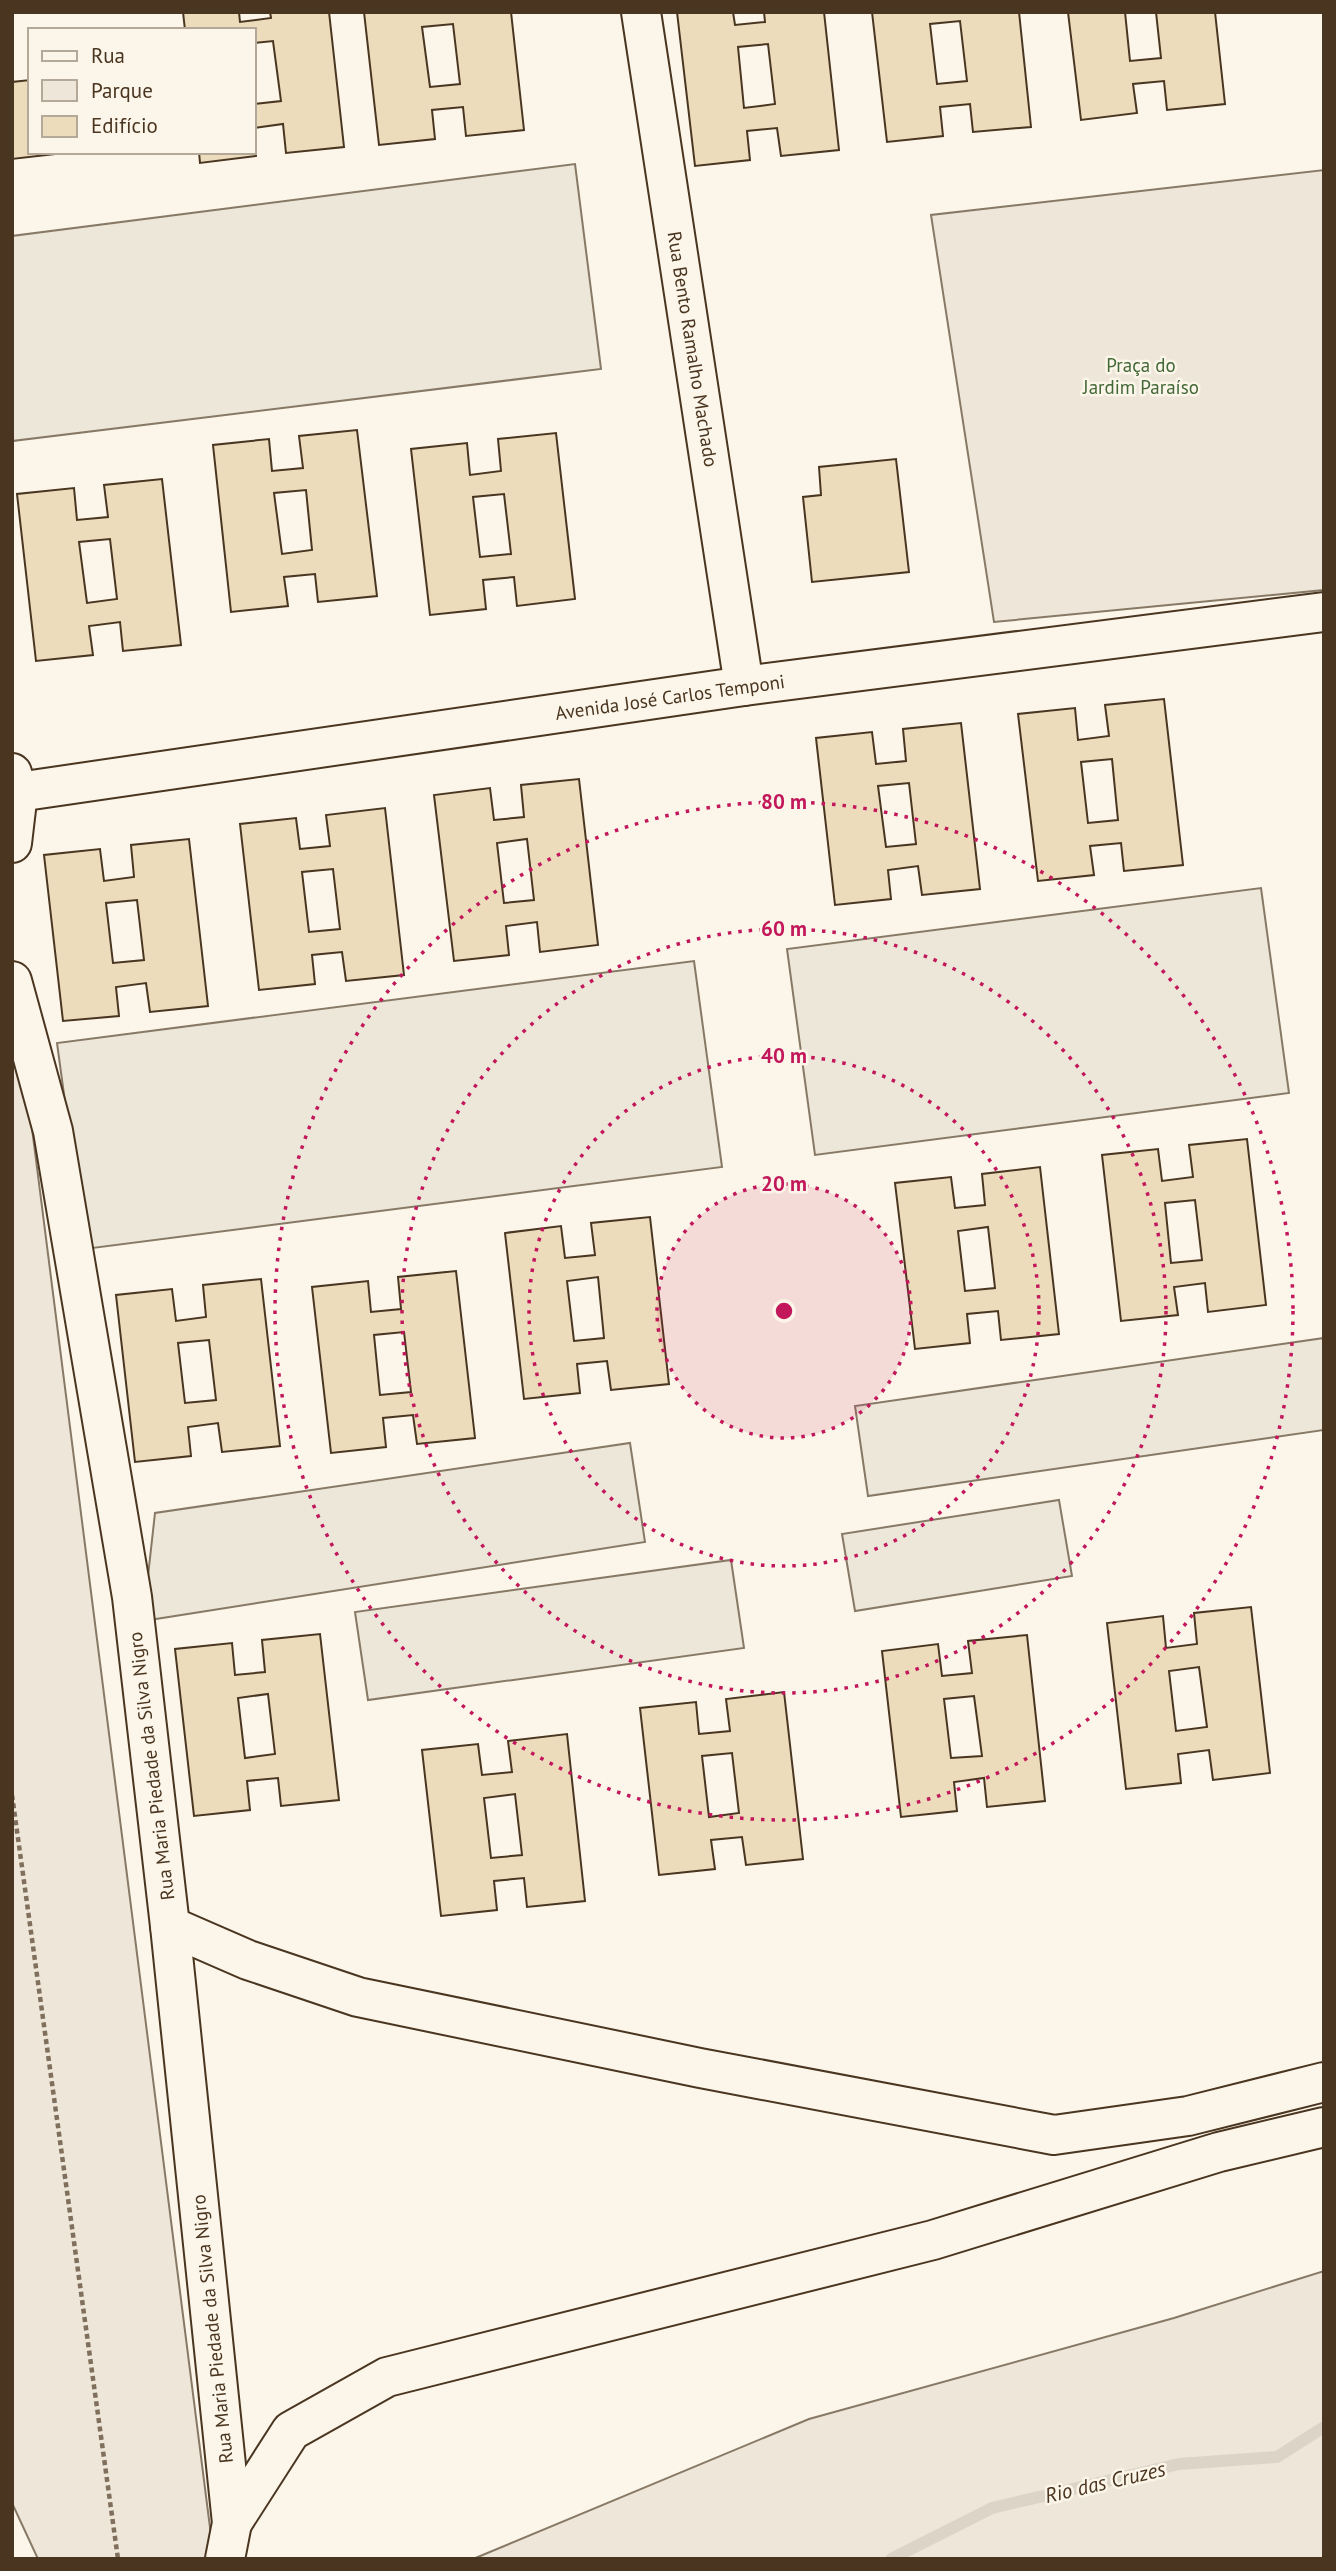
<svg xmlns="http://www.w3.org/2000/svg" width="1336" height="2571" font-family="'PT Sans',sans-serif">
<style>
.green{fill:#ede6d9;stroke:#887966;stroke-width:2}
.parking{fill:#ede7d9;stroke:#887966;stroke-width:2}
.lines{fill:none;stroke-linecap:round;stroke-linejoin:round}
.stream{stroke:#dcd4c6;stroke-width:12}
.building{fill:#ecdcbc;stroke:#4a3520;stroke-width:2;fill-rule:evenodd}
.street-casing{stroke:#4a3520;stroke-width:42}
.secondary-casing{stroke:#4a3520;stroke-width:42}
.path{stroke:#7f6f5c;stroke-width:4.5;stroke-dasharray:5 3.5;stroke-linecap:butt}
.street{stroke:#fbf6e9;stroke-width:38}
.secondary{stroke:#fbf6e9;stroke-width:38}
.ring{fill:none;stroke:#c2185b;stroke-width:3.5;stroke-dasharray:3.5 7}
.labels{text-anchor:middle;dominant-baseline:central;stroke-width:5;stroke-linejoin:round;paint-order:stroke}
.street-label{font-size:19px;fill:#4a3520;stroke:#fbf6e9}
.park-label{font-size:19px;fill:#436837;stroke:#fbf6e9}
.water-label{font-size:21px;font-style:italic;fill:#4a3520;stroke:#fbf6e9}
.centre{fill:#c2185b;stroke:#fbf6e9;stroke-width:3.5}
.ring-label{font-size:21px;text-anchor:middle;font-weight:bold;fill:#c2185b;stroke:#fbf6e9;stroke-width:5;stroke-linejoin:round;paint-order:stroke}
</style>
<rect width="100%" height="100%" fill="#fbf6e9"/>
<g class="green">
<polygon points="1324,170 1324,590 994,622 931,215"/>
<polygon points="12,971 214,2559 38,2559 12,2503"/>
<polygon points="1324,2271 1324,2559 473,2559 809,2419 1174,2318"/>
</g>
<g class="parking">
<polygon points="575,164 601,369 12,441 12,236"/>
<polygon points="1261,888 1289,1093 815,1155 787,949"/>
<polygon points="694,961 722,1167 85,1249 57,1043"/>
<polygon points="1324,1338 1324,1430 868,1496 855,1406"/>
<polygon points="630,1443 645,1542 143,1621 155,1513"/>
<polygon points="1059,1500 1072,1576 855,1611 842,1534"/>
<polygon points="731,1560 744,1648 368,1700 355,1612"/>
</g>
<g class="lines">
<polyline class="stream" points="891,2559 992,2508 1179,2464 1277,2457 1324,2427"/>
</g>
<g class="building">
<polygon points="183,12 239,12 240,22 271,18 270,12 329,12 344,147 286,153 283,124 254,128 254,104 281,101 273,41 254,43 254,30 185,30"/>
<path d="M364 12H511L524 130 466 136 463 107 432 110 435 139 379 145ZM453 24 460 84 430 87 422 27Z"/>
<path d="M677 12H733L735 25 765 22 764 12H824L839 150 781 156 777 128 747 131 750 160 695 166ZM768 44 775 104 744 108 738 47Z"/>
<path d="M872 12H1019L1031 127 973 132 970 104 940 107 943 136 887 142ZM960 21 967 81 937 84 930 24Z"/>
<polygon points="1068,12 1125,12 1130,61 1161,58 1156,12 1215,12 1225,104 1167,110 1164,81 1133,84 1137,113 1081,120"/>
<polygon points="30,80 30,152 73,152 12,159 12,82"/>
<polygon points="254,140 256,156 200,163 199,152 254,152"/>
<path d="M357 430 377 596 318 602 315 574 284 577 288 606 231 612 213 445 269 439 272 471 303 468 299 436ZM306 490 312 550 282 554 274 493Z"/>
<path d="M556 433 575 599 517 606 514 577 483 580 486 609 430 615 411 449 467 443 470 475 501 471 498 439ZM504 494 511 554 480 557 473 497Z"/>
<polygon points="896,459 909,572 812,582 803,497 821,495 819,467"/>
<path d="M162 479 181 645 123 651 120 622 89 626 93 655 36 661 17 494 74 488 77 520 108 517 104 485ZM110 539 117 599 87 603 79 542Z"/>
<path d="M1164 699 1183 865 1124 871 1121 843 1090 846 1094 875 1038 881 1018 714 1075 708 1078 740 1109 736 1105 705ZM1112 759 1118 820 1088 823 1081 762Z"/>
<path d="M961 723 980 889 922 895 918 866 888 870 891 899 835 905 816 738 872 732 876 764 906 761 903 729ZM909 783 916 844 886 847 878 786Z"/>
<path d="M579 779 598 945 540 952 537 922 506 926 509 955 454 961 434 795 490 788 494 820 524 817 521 785ZM527 839 534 900 504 903 497 843Z"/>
<path d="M385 808 404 975 346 981 342 952 312 955 315 984 259 990 240 824 296 818 300 849 330 846 326 815ZM333 869 340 929 309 932 302 872Z"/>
<path d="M189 839 208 1006 150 1012 146 983 116 987 119 1016 63 1021 44 855 100 849 104 881 134 877 131 845ZM137 900 144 960 113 963 106 903Z"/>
<path d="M1247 1139 1266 1305 1208 1312 1205 1283 1174 1287 1178 1315 1121 1321 1102 1155 1158 1149 1162 1181 1193 1177 1189 1145ZM1195 1200 1202 1260 1171 1263 1165 1203Z"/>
<path d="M1040 1167 1059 1334 1001 1340 998 1311 967 1314 970 1343 915 1349 895 1183 951 1177 955 1208 985 1205 982 1174ZM988 1227 995 1288 965 1291 958 1231Z"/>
<path d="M650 1217 669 1384 611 1390 607 1361 577 1364 580 1393 524 1399 505 1233 561 1226 565 1258 595 1255 591 1223ZM598 1277 604 1338 574 1341 567 1281Z"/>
<path d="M456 1271 475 1438 417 1444 413 1415 383 1418 386 1447 331 1453 312 1287 368 1281 371 1312 401 1309 398 1277ZM404 1332 411 1392 380 1395 374 1335Z"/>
<path d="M261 1279 280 1446 222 1452 218 1423 188 1427 191 1456 135 1462 116 1295 172 1289 176 1321 206 1317 203 1285ZM209 1340 216 1400 185 1403 178 1343Z"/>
<path d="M1251 1607 1270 1773 1213 1780 1209 1750 1178 1754 1181 1783 1126 1789 1107 1623 1163 1616 1166 1648 1197 1644 1194 1613ZM1199 1667 1207 1727 1176 1731 1169 1671Z"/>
<path d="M320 1634 339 1800 281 1806 278 1778 247 1781 250 1810 194 1816 175 1649 232 1643 235 1675 265 1672 262 1640ZM268 1694 275 1754 245 1758 238 1698Z"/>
<path d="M1027 1635 1045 1801 987 1807 984 1778 954 1782 957 1811 901 1817 882 1651 938 1644 942 1676 972 1673 968 1641ZM974 1696 982 1756 951 1758 944 1699Z"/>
<path d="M784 1692 803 1859 746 1865 742 1837 711 1840 715 1869 659 1875 640 1708 696 1702 699 1734 730 1731 726 1699ZM732 1753 739 1813 709 1817 702 1756Z"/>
<path d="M567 1734 585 1901 527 1907 524 1878 494 1881 497 1910 441 1916 422 1750 478 1744 482 1775 512 1772 508 1741ZM515 1794 522 1855 491 1858 484 1798Z"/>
</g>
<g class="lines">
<g class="street-casing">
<g id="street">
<polyline points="641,12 744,686"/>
<polyline points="18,792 744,686 1324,612"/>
</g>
</g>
<g class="secondary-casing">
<g id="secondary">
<polyline points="12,773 18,792 12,843"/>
<polyline points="12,981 53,1131 132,1597 170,1926 232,2523 225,2559"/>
<polyline points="170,1926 248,1960 358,1997 700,2068 1054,2135 1188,2116 1324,2082"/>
<polyline points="232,2523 291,2431 387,2377 933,2240 1219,2152 1324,2127"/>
</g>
</g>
<polyline class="path" points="12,1795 118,2559"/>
<use href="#street" class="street"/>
<use href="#secondary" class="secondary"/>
</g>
<circle cx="784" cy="1311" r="127" fill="#c2185b" fill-opacity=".12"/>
<g class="ring">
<circle cx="784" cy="1311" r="127"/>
<circle cx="784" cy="1311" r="255"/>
<circle cx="784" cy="1311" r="382"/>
<circle cx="784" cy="1311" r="509"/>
</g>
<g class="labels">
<g class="street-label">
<text transform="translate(693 349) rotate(81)">Rua Bento Ramalho Machado</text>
<text transform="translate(670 697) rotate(-8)">Avenida José Carlos Temponi</text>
<text transform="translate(151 1766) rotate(-97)">Rua Maria Piedade da Silva Nigro</text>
<text transform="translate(212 2329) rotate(-96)">Rua Maria Piedade da Silva Nigro</text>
</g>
<g class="park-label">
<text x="1141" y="365">Praça do<tspan x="1141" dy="22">Jardim Paraíso</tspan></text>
</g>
<g class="water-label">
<text transform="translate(1105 2482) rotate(-13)">Rio das Cruzes</text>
</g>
</g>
<circle cx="784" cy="1311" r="10" class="centre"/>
<g class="ring-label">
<text x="784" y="809">80 m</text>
<text x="784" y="936">60 m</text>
<text x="784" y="1063">40 m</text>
<text x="784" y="1191">20 m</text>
</g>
<rect width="1336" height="2571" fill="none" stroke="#4a3520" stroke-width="28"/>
<rect x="28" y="28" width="228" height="126" fill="#fbf6e9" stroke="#b4a999" stroke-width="2"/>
<rect x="42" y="51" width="35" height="10" fill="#fbf6e9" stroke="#b4a999" stroke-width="2"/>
<text x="91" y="63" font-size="21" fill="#4a3520">Rua</text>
<rect x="42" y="80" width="35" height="21" fill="#ede6d9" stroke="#b4a999" stroke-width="2"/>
<text x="91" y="98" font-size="21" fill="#4a3520">Parque</text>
<rect x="42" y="116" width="35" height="21" fill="#ecdcbc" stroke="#b4a999" stroke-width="2"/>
<text x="91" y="133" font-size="21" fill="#4a3520">Edifício</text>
</svg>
